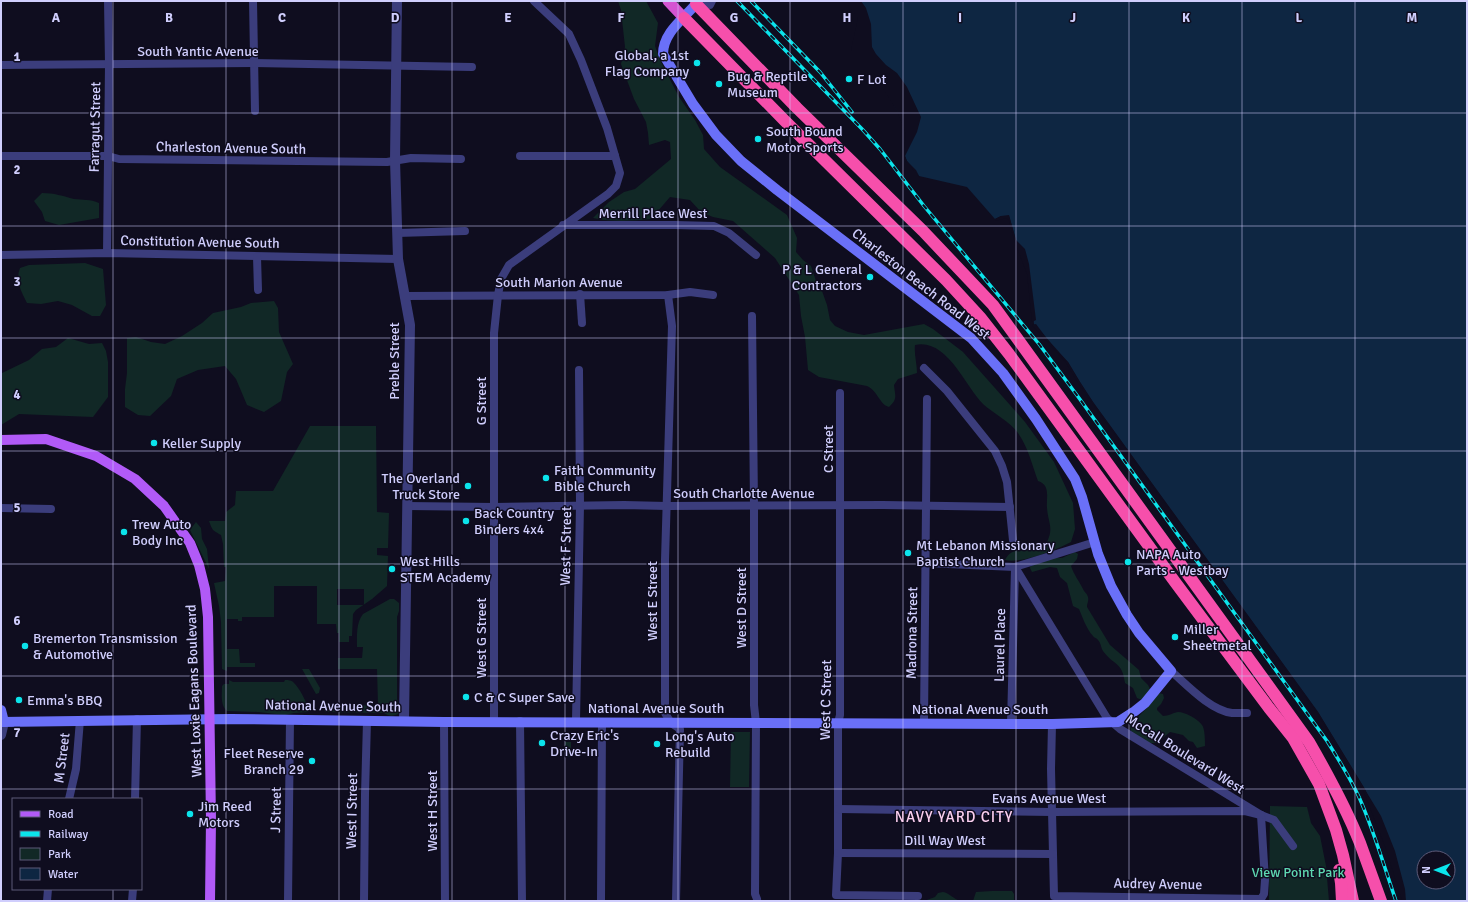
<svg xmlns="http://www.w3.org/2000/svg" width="1468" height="902" font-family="Signika,sans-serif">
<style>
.green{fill:#112826;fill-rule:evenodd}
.water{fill:#0e2642;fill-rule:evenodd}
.pier{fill:#0f0d1f}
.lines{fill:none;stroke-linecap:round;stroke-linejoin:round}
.minor{stroke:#3b3d7c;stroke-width:8}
.tertiary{stroke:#3b3d7c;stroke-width:10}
.secondary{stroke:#6a70f8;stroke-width:10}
.primary{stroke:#b15af7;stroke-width:10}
.trunk{stroke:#d454d1;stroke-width:11}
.motorway{stroke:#f64fab;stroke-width:12}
.rail-casing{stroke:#0be4eb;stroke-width:3.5}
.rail{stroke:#0f0d1f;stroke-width:2;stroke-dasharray:6;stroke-linecap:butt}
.grid{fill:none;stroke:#d0cefd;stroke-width:1;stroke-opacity:0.55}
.poi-dot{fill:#0be4eb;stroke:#0f0d1f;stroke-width:1.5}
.labels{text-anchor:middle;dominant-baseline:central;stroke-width:3;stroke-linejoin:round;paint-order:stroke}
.street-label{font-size:14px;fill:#d0cefd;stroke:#0f0d1f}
.poi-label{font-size:14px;fill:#d0cefd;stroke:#0f0d1f;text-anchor:start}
.park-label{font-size:14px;fill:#5ed8b1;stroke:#0f0d1f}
.neighbourhood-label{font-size:15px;letter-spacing:1px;fill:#fdd0f0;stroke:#0f0d1f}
.grid-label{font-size:13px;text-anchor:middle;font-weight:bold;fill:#d0cefd;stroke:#0f0d1f;stroke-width:3;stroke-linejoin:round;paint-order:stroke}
</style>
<rect width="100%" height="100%" fill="#0f0d1f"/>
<g class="green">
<path d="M618 1H646L658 23 655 46 660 60 679 97 695 120 703 135 704 149 720 167 787 215 797 238 796 252 803 260 811 266 817 284 822 291 827 305 830 320 835 326 848 332 864 335 924 324 933 329 963 352 1025 422 1054 462 1073 503 1075 529 1071 542C1056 550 1021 564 1005 560 1012 547 1020 552 1033 549 1038 547 1043 544 1047 542 1054 528 1048 522 1047 508 1046 498 1051 485 1038 481 1032 465 1028 447 1018 433 1010 422 993 413 983 404 965 386 947 338 915 345 914 355 917 363 917 373L898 379 894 385C895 396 898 399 889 407 879 404 878 391 867 386L819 377 808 370 805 337 801 316 799 295 775 258 733 221 713 217 701 212 690 200 670 197 651 219C631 221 612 222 593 218L609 202 624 192 635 189 671 159 670 142 665 140 649 145 648 133 646 122 634 99 621 64 625 47 621 10Z"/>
<path d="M42 193C54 193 63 196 74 199 83 200 90 199 99 203V218L59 225 45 221 42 212 34 201Z"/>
<path d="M85 263 103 269 106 305 100 316H92L72 305 58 301 41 304 27 303C21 291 15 281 20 268L29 265Z"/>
<polygon points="274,301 278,308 279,332 293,364 287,372 281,401 264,412 247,405 236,379 225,366 198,370 177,379 171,396 150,416 138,415 125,407 125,389 127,373 127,338 136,337 151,342 165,344 182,336 202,323 213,313 241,307 251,303"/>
<polygon points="68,338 89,344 102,343 106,351 108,362 108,397 93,417 19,414 1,425 1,370 2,373 29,360 42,349 56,347"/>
<path d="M310 426H376L377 512 389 513 388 548H377V555L388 556 387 586 372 599 356 610 353 614 352 636H349V642H339V633H337L336 624H317V586H274V617H242V621H238V619H227V649H239L240 663H255V667H227V671L222 669 221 622 219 606 214 583 225 581 226 567H224L223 544 221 535C213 530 213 532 209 521H225L226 512 235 505 236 491H273ZM337 589H364V605H337Z"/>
<polygon points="196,522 201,528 202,539 207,549 209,569 190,530"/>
<path d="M1075 552 1078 554 1077 559 1071 566C1074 575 1079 581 1083 589 1084 592 1087 593 1088 597 1089 601 1087 603 1087 607L1110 645 1139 670 1141 678 1148 685 1150 689 1147 695 1142 700 1137 698 1133 688 1125 683C1122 661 1115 667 1103 651 1101 648 1101 643 1098 640 1097 638 1094 638 1093 636 1086 628 1083 618 1079 609L1073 606 1067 583 1060 577 1057 568 1050 567 1032 572 1030 568 1031 564 1055 558H1062Z"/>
<path d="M390 599H394L399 603V611L397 617V699L400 709 399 713C394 717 388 716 384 713L325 712 322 706 378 705 377 669H338V658H362L363 647H357C357 635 356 623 363 614Z"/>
<polygon points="302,669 309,669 320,688 319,693 316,694"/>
<path d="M229 680 233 682H284L285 680C288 680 292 680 294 683 299 687 309 706 309 712L294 713 285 715 258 712 227 711C220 705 222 694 222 686L224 684H229Z"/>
<path d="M1158 693 1163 694 1164 698 1161 704 1157 708V710L1163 716C1169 716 1172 713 1178 712 1185 712 1198 719 1202 725 1205 729 1205 741 1205 746L1197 748 1193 742 1189 741 1183 735 1170 732 1157 743H1149L1131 731 1130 725 1148 707Z"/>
<polygon points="731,732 750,732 749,787 730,787"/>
<rect x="565" y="742" width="6" height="15"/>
<polygon points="1270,806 1307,807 1311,823 1320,836 1326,866 1329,901 1269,901"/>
<polygon points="992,891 1012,891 1014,894 1014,901 973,901 976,892"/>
<path d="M943 892C949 893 954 899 960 901H924L935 897 938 893Z"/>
</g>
<path class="water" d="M847 1H1467V901H1404L1388 848 1365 789 1318 712 1093 402 1080 382 1068 362 1034 324 1029 274 1016 240 1009 216H1001L995 219 967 187 919 176 907 161 905 156 908 134 905 125 876 73 861 18ZM1424 858H1448V882H1424Z"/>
<g class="pier">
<polygon points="845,1 861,1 866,8 871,24 872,47 876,54 886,65 897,73 907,87 921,117 917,132 905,156 907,161 916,170 920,178 906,162 903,156 906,134 897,111 874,74 851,50 858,18"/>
<polygon points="1009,215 1016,240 1025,249 1029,264 1036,320 1032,322 1027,274 1014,240 1009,221 1007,218 995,221 995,219 1001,216"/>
<polygon points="1036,324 1057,352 1068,362 1080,382 1093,402 1318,712 1381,816 1395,851 1405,889 1406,901 1402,901 1386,849 1363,790 1317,713 1092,403 1078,383 1066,363 1032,325"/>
</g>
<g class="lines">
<g class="minor">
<polyline points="253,1 255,111"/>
<polyline points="696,3 710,5 712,1"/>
<polyline points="1,65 254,63 472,67"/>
<polyline points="1,156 108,156 119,159 387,162 411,158 461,159"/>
<polyline points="520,156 615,156"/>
<polyline points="563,225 675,225 714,226 729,233 756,255"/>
<polyline points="397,233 465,231"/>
<polyline points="107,253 109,64 108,1"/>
<polyline points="1,255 107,253 398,259"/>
<polyline points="257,257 258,290"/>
<polyline points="580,294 582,323"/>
<polyline points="668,295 672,326 665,560 665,713 671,723 680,729 676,901"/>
<polyline points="405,296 668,295 690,292 713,295"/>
<polyline points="752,316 754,505 754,705 756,723 755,894 757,899"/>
<polyline points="924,368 947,391 995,451 1002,466 1007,482 1013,540"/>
<polyline points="840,393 840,715 838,723 838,853 836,895 918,896"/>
<polyline points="407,506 494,507 624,505 667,506 883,505 1010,507"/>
<polyline points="1,508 51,509"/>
<polyline points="925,563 1015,567 1095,542"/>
<polyline points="1015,567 1107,718 1120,729 1261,815 1274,820 1293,846"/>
<path d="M1171 671C1187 685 1210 710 1232 713 1237 713 1242 713 1247 713"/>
<polyline points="494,721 494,333 498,295 501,279 509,265 608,194 616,186 620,173 607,128 581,60 569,34 534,1"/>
<polyline points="520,721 522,901"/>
<polyline points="576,721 580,505 579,370"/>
<polyline points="444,722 445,901"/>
<polyline points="924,723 927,399"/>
<polyline points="1011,723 1015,568"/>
<polyline points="1052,724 1051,769 1054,896 1261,899 1264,894 1265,880 1261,815"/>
<polyline points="69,799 76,769 80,720"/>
<polyline points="135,799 137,719"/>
<polyline points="838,809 1052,812 1245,811 1261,815"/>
<polyline points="838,853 1053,854"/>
<polyline points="47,901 48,889"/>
<polyline points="132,901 133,889"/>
<polyline points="288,901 290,719"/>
<polyline points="364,901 365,794 367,721"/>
<polyline points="601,901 602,722"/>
</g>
<g class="tertiary">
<polyline points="397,1 395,160 398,259 410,325 404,721"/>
<polyline points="1,735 4,722"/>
</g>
<g class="secondary">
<polyline points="1,710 4,722"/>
<path d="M1 722 231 719 444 722 1052 724 1118 722 1135 711 1145 703 1171 671 1139 633 1127 615 1111 586 1098 554 1082 497 1075 479 1036 419 1003 373 971 338 777 190 741 161 716 135 693 104 663 54C663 33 683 19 696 4"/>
</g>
<polyline class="primary" points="1,440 46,439 96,456 135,479 164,506 190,543 199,565 205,589 208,617 211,820 210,901"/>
<polyline class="trunk" points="668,1 684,18"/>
<g class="motorway">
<path d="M696 4 797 108 923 231 993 305 1309 742C1328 775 1346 808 1360 843 1367 862 1374 882 1381 901"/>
<polyline points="684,18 785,121 946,280 980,317 1009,354 1175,582 1269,708 1293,738 1319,784 1336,830 1343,855 1353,901"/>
<polyline points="1339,870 1341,883 1342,901"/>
</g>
<g class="rail-casing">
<g id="rail">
<path d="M737 1 863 130 880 149 924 206 1039 344 1079 398 1327 741C1339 760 1350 778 1359 797 1374 831 1384 866 1396 901"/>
<polyline points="751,1 820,72 852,112"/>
</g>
</g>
<use href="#rail" class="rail"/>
</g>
<path class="grid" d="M113 1V799M226 1V901M339 1V901M452 1V901M565 1V901M678 1V901M790 1V901M903 1V901M1016 1V901M1129 1V901M1242 1V901M1355 1V901M1 113H1467M1 226H1467M1 338H1467M1 451H1467M1 564H1467M1 676H1467M1 789H1467M113 889V901"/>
<g class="poi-dot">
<circle cx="697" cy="63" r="4"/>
<circle cx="849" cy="79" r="4"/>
<circle cx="719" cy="84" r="4"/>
<circle cx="758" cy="139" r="4"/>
<circle cx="870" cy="277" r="4"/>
<circle cx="154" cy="443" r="4"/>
<circle cx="546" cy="478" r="4"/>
<circle cx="468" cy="486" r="4"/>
<circle cx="466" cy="521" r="4"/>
<circle cx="124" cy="532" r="4"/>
<circle cx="908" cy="553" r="4"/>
<circle cx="1128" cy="562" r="4"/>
<circle cx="392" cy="569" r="4"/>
<circle cx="1175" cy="637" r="4"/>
<circle cx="25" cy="646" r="4"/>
<circle cx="466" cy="697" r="4"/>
<circle cx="19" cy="700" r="4"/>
<circle cx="542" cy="743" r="4"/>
<circle cx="657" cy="744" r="4"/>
<circle cx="312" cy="761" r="4"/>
<circle cx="190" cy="814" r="4"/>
</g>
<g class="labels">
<g class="street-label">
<text x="198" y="51">South Yantic Avenue</text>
<text transform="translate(95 127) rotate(-89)">Farragut Street</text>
<text transform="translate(231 148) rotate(1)">Charleston Avenue South</text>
<text x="653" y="213">Merrill Place West</text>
<text transform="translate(200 242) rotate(1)">Constitution Avenue South</text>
<text x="559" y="282">South Marion Avenue</text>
<text transform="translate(921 284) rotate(38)">Charleston Beach Road West</text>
<text transform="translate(394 361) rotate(-90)">Preble Street</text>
<text transform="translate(481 401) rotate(-90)">G Street</text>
<text transform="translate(828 449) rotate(-90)">C Street</text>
<text x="744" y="493">South Charlotte Avenue</text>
<text transform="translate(566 546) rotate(-89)">West F Street</text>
<text transform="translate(652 601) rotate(-90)">West E Street</text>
<text transform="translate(741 608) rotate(-90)">West D Street</text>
<text transform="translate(912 633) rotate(-89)">Madrona Street</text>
<text transform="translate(481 638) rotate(-90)">West G Street</text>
<text transform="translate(1000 645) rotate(-89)">Laurel Place</text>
<text transform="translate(194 691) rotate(-92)">West Loxie Eagans Boulevard</text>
<text transform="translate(826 700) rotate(-89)">West C Street</text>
<text transform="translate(333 706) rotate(1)">National Avenue South</text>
<text x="656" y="708">National Avenue South</text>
<text x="980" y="709">National Avenue South</text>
<text transform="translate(1185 754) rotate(32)">McCall Boulevard West</text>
<text transform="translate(62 758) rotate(-83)">M Street</text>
<text x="1049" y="798">Evans Avenue West</text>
<text transform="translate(276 810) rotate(-89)">J Street</text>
<text transform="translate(352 811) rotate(-89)">West I Street</text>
<text transform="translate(432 811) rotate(-90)">West H Street</text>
<text x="945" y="840">Dill Way West</text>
<text transform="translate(1158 884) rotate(1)">Audrey Avenue</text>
</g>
<g class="poi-label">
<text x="689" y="55" text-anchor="end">Global, a 1st<tspan x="689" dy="16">Flag Company</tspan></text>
<text x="727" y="76">Bug &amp; Reptile<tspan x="727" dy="16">Museum</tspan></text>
<text x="857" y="79">F Lot</text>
<text x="766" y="131">South Bound<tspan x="766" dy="16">Motor Sports</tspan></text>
<text x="862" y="269" text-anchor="end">P &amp; L General<tspan x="862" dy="16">Contractors</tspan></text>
<text x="162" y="443">Keller Supply</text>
<text x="554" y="470">Faith Community<tspan x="554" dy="16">Bible Church</tspan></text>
<text x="460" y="478" text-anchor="end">The Overland<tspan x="460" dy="16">Truck Store</tspan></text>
<text x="474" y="513">Back Country<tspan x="474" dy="16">Binders 4x4</tspan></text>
<text x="132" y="524">Trew Auto<tspan x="132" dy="16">Body Inc</tspan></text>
<text x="916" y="545">Mt Lebanon Missionary<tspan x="916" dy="16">Baptist Church</tspan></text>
<text x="1136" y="554">NAPA Auto<tspan x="1136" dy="16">Parts - Westbay</tspan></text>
<text x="400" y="561">West Hills<tspan x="400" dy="16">STEM Academy</tspan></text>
<text x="1183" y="629">Miller<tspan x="1183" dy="16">Sheetmetal</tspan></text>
<text x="33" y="638">Bremerton Transmission<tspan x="33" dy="16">&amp; Automotive</tspan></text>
<text x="474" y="697">C &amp; C Super Save</text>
<text x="27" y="700">Emma's BBQ</text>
<text x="550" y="735">Crazy Eric's<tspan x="550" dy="16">Drive-In</tspan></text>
<text x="665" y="736">Long's Auto<tspan x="665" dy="16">Rebuild</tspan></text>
<text x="304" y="753" text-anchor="end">Fleet Reserve<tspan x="304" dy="16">Branch 29</tspan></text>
<text x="198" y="806">Jim Reed<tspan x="198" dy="16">Motors</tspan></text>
</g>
<g class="park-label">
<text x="1298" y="872">View Point Park</text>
</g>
<g class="neighbourhood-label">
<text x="954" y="817">NAVY YARD CITY</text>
</g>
</g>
<g class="grid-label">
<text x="56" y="22">A</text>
<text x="169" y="22">B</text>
<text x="282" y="22">C</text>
<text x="395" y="22">D</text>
<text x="508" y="22">E</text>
<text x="621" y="22">F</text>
<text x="734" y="22">G</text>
<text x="847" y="22">H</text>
<text x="960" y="22">I</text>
<text x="1073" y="22">J</text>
<text x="1186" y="22">K</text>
<text x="1299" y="22">L</text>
<text x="1412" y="22">M</text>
<text x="17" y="61">1</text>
<text x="17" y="174">2</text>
<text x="17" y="286">3</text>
<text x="17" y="399">4</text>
<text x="17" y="512">5</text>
<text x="17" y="625">6</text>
<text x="17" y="737">7</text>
</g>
<rect width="1468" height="902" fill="none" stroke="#d0cefd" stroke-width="4"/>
<rect x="12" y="798" width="130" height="92" fill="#0f0d1f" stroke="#5c5a78"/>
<rect x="20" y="811" width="20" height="6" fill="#b15af7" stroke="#5c5a78"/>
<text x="48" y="818" font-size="12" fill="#d0cefd">Road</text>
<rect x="20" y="831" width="20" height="6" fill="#0be4eb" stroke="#5c5a78"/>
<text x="48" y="838" font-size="12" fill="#d0cefd">Railway</text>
<rect x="20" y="848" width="20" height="12" fill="#112826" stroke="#5c5a78"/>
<text x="48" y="858" font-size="12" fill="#d0cefd">Park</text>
<rect x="20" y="868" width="20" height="12" fill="#0e2642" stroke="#5c5a78"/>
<text x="48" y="878" font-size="12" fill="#d0cefd">Water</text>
<g transform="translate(1436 870) rotate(270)"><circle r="19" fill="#0f0d1f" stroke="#5c5a78"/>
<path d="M0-3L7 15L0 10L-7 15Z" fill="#0be4eb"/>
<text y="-6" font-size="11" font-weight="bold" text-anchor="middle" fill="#d0cefd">N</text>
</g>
</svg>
